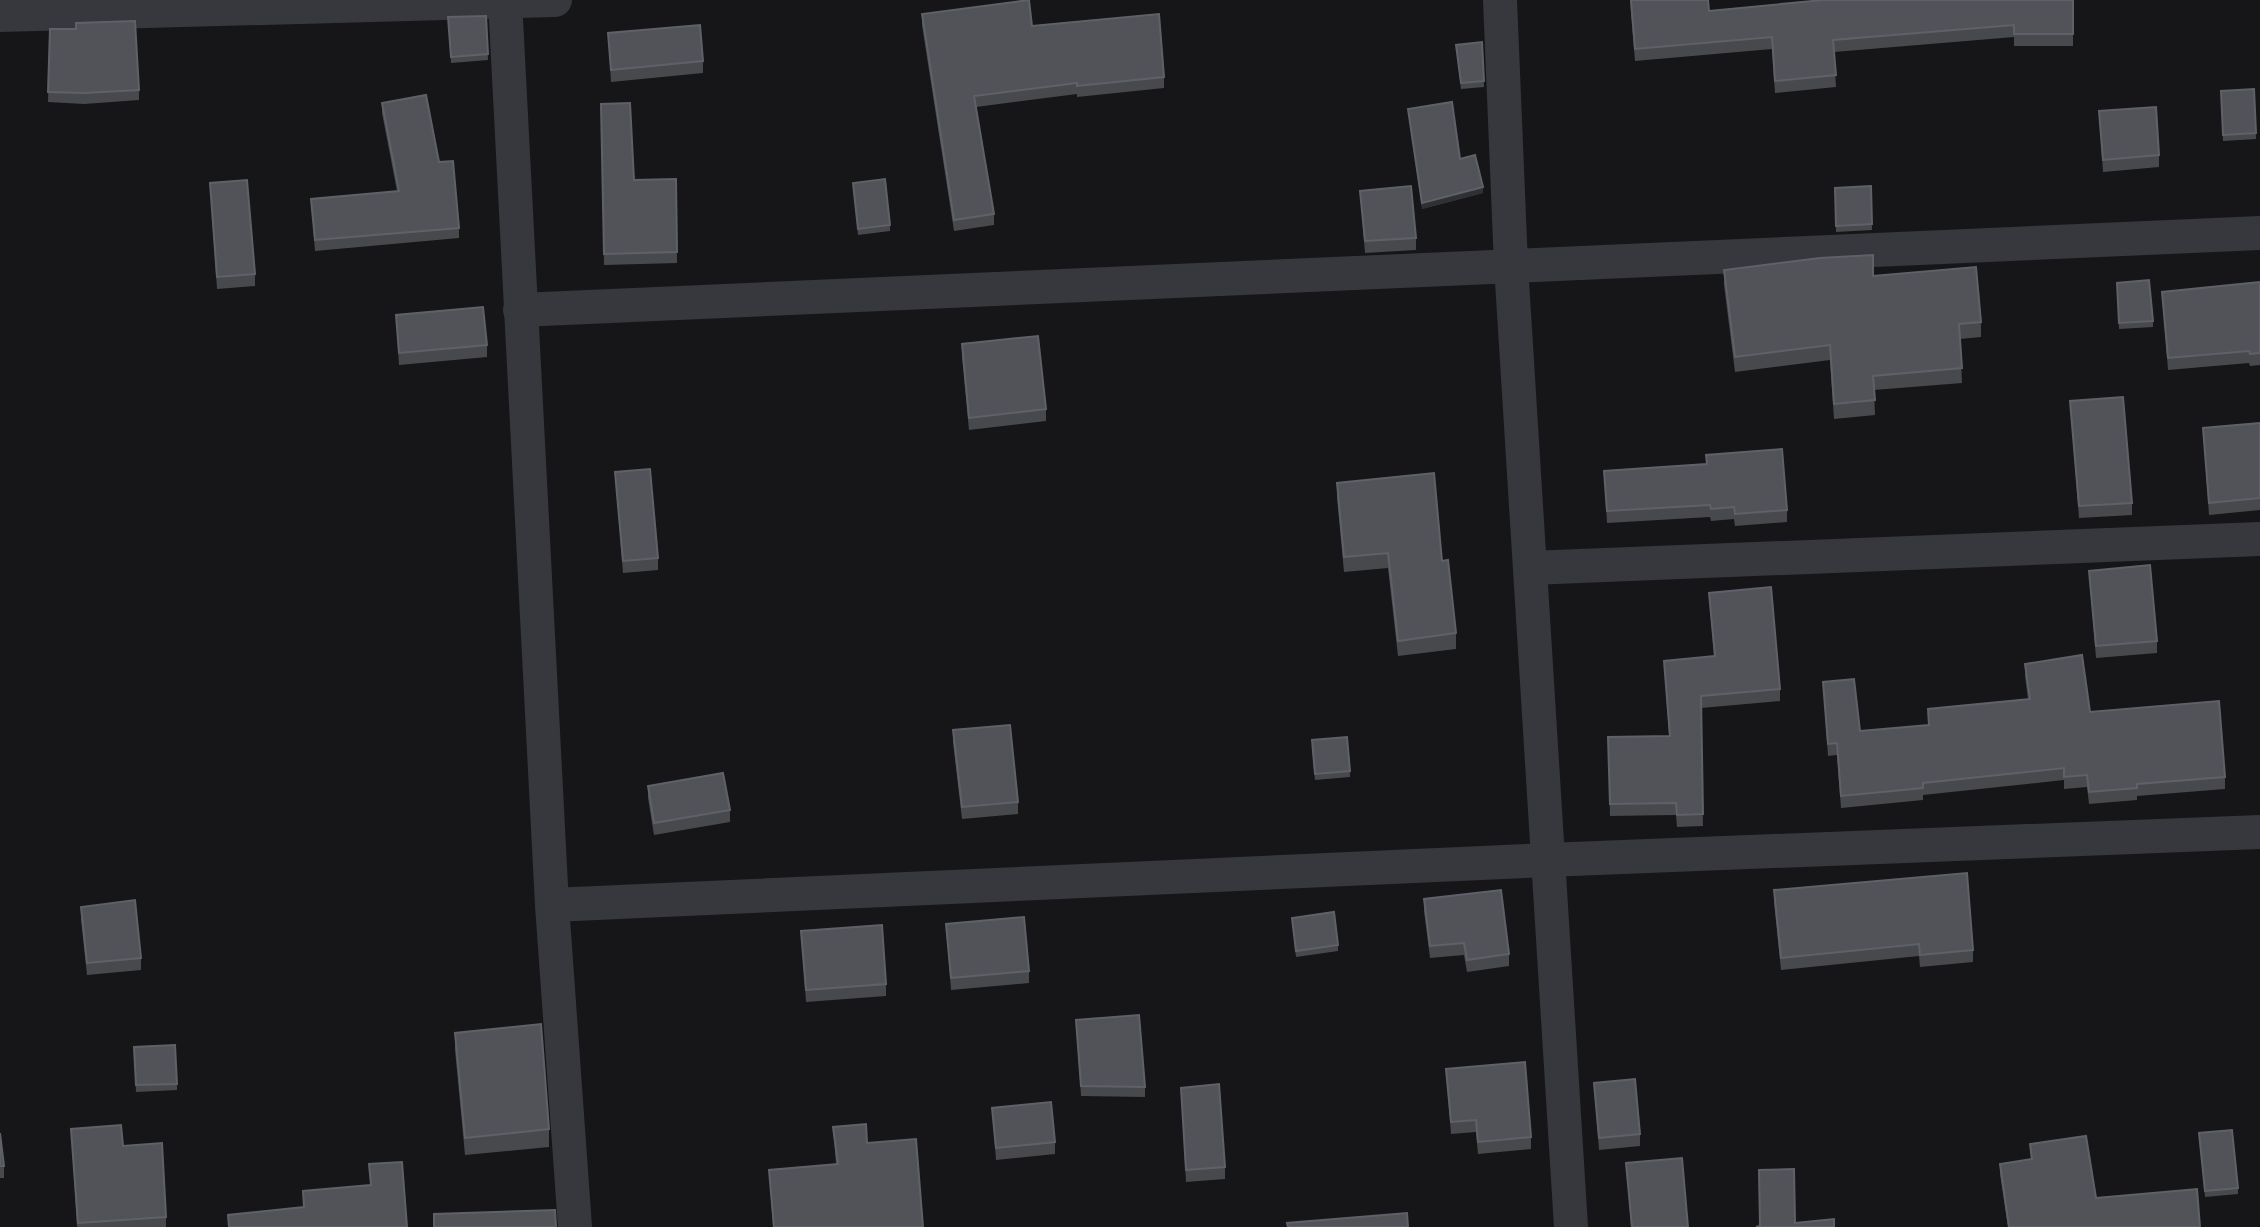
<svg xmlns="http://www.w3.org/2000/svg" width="2260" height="1227" font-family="Helvetica,sans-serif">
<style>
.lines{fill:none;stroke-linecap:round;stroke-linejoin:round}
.minor{stroke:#37383d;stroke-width:34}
.wall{fill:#47494d}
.shaded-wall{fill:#2f3033}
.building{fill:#525359;stroke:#5f6168;stroke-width:2}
</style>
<rect width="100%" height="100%" fill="#161618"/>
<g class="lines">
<g class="minor">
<polyline points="505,0 552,905 575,1227"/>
<polyline points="1500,0 1511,265 1571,1227"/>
<polyline points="0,15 555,0"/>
<polyline points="520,310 2260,233"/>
<polyline points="1530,568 2260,539"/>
<polyline points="552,905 1547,860 2260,832"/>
</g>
</g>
<g class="wall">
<polygon points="1630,0 1708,0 1709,11 2073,0 2073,46 2014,46 2014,37 1834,52 1836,87 1775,93 1772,49 1635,61"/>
<polygon points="922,14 1032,26 1164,77 1164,88 1077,97 1077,94 976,107 994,214 994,225 954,231 922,25"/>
<polygon points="486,16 488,60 451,63 448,17"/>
<polygon points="50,29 139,90 139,100 84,104 48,102"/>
<polygon points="608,33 703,61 703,73 611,82"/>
<polygon points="1482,42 1484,87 1461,89 1456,45"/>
<polygon points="2254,89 2256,139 2223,141 2221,91"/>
<polygon points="382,103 439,162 459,228 459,238 315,251 311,199 397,191 382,113"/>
<polygon points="601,104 634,180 676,179 677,263 604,265"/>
<polygon points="1408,109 1483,193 1422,209"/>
<polygon points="2099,111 2159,155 2159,167 2103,172"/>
<polygon points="210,183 255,274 255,286 217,289"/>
<polygon points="853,183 890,225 890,231 858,235"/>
<polygon points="1871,186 1872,230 1836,232 1835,188"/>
<polygon points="1360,191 1416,238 1416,250 1365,253"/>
<polygon points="1724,270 1873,276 1981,322 1981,337 1960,339 1962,383 1874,390 1875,415 1834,419 1830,360 1735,372 1724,285"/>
<polygon points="2260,282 2260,365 2250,366 2249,363 2168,370 2162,292"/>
<polygon points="2117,283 2153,321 2153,327 2119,329"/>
<polygon points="396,315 487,345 487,357 399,365"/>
<polygon points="962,344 1046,409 1046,421 969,430 962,356"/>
<polygon points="2070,401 2132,503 2132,515 2079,518"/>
<polygon points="2260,423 2260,510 2209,515 2203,428"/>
<polygon points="1706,455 1787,510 1787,522 1735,526 1734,519 1711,521 1710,517 1607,523 1604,471 1706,464"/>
<polygon points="615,472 658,558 658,570 623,573"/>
<polygon points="1337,483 1442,561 1456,633 1456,649 1398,656 1388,568 1344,572 1337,498"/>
<polygon points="2089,571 2157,641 2157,653 2096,658"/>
<polygon points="1709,593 1780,689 1780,701 1701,708 1703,826 1677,827 1676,815 1610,816 1608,737 1669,736 1664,661 1714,656"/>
<polygon points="2025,664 2090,712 2225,777 2225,789 2137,796 2137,800 2089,804 2087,787 2064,789 2064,780 1923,795 1923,800 1841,808 1837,755 1828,756 1823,682 1860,731 1928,725 1928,709 2028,699 2025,676"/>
<polygon points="953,730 1018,802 1018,814 962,819 953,742"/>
<polygon points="1312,747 1350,771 1350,777 1315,780"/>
<polygon points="648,786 730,810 730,822 654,835 648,798"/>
<polygon points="1774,890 1973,950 1973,962 1920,967 1919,956 1781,970 1774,902"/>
<polygon points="1424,899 1509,954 1509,966 1467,972 1464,955 1430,958 1424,911"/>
<polygon points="81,907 141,958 141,970 87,975 81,919"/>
<polygon points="1292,918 1338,945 1338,951 1296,957"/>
<polygon points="946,924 1029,971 1029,983 951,990"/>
<polygon points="801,931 886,984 886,996 806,1002"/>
<polygon points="1076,1020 1145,1087 1145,1097 1081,1096"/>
<polygon points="455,1033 549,1129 549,1147 465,1155 455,1050"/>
<polygon points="134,1047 177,1084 177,1090 136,1092"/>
<polygon points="1446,1069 1531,1137 1531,1149 1478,1154 1476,1132 1451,1134"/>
<polygon points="1594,1083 1640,1134 1640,1146 1599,1150"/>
<polygon points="1181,1088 1225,1167 1225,1179 1186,1182"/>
<polygon points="992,1108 1055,1142 1055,1154 996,1160"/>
<polygon points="833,1127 867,1143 923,1227 773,1227 769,1170 836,1164"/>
<polygon points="71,1129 123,1146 166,1217 166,1227 77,1227"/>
<polygon points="0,1133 4,1166 4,1178 0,1178"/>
<polygon points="2199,1133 2238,1188 2238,1194 2205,1197"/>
<polygon points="2030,1144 2096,1198 2200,1227 2008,1227 2000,1174 2000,1164 2031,1159"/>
<polygon points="1626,1163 1688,1227 1631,1227"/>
</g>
<polygon class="shaded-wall" points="1483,187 1483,193 1422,209 1422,203"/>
<g class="building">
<polygon points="1029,0 1032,26 1159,14 1164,77 1077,86 1077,83 974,96 994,214 954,220 922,14"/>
<polygon points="1631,0 1708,0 1709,11 1823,0 2073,0 2073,34 2014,34 2014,25 1833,40 1836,75 1775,81 1772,37 1635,49"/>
<polygon points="486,16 488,54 451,57 448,17"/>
<polygon points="135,21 139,90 84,93 48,92 50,29 76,29 76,23"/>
<polygon points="700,25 703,61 611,70 608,33"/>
<polygon points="1482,42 1484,81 1461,83 1456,45"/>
<polygon points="2254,89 2256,133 2223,135 2221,91"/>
<polygon points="426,95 439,162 453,161 459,228 315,240 311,199 399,191 382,103"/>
<polygon points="1452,102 1460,159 1475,155 1483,187 1422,203 1408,109"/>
<polygon points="630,103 634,180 676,179 677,252 604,254 601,104"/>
<polygon points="2156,107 2159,155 2103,160 2099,111"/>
<polygon points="885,179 890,225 858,229 853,183"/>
<polygon points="247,180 255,274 217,277 210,183"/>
<polygon points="1411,186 1416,238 1365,241 1360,191"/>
<polygon points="1871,186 1872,224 1836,226 1835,188"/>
<polygon points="1873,255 1873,276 1976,267 1981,322 1959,324 1962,368 1873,376 1875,400 1834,404 1830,345 1735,357 1724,270 1820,258"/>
<polygon points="2149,280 2153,321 2119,323 2117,283"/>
<polygon points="2260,282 2260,353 2250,354 2249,351 2168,358 2162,292"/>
<polygon points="483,307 487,345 399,353 396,315"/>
<polygon points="1038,336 1046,409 969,418 962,344"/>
<polygon points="2123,397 2132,503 2079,506 2070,401"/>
<polygon points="2260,423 2260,498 2209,503 2203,428"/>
<polygon points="1782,449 1787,510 1735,514 1734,507 1711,509 1710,505 1607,511 1604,471 1707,464 1706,455"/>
<polygon points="650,469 658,558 623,561 615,472"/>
<polygon points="1434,473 1442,561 1448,560 1456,633 1398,641 1388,553 1344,557 1337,483"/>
<polygon points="2150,565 2157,641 2096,646 2089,571"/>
<polygon points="1771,587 1780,689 1701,696 1703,814 1677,815 1676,803 1610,804 1608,737 1670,736 1664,661 1715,656 1709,593"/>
<polygon points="2082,655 2090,712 2219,701 2225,777 2137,784 2137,788 2089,792 2087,775 2064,777 2064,768 1923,783 1923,788 1841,796 1837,743 1828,744 1823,682 1854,679 1860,731 1929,725 1928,709 2030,699 2025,664"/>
<polygon points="1010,725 1018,802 962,807 953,730"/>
<polygon points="1347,737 1350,771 1315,774 1312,740"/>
<polygon points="723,773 730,810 654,823 648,786"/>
<polygon points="1967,873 1973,950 1920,955 1919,944 1781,958 1774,890"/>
<polygon points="1501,890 1509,954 1467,960 1464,943 1430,946 1424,899"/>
<polygon points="135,900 141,958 87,963 81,907"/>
<polygon points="1334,912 1338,945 1296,951 1292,918"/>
<polygon points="1024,917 1029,971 951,978 946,924"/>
<polygon points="882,925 886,984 806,990 801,931"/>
<polygon points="1139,1015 1145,1087 1081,1086 1076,1020"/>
<polygon points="541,1024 549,1129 465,1138 455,1033"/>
<polygon points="175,1045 177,1084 136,1085 134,1047"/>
<polygon points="1525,1062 1531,1137 1478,1142 1476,1120 1451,1122 1446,1069"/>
<polygon points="1635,1079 1640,1134 1599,1138 1594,1083"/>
<polygon points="1219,1084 1225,1167 1186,1170 1181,1088"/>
<polygon points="1051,1102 1055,1142 996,1148 992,1108"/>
<polygon points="866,1124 867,1143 916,1139 923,1227 774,1227 769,1170 838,1164 833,1127"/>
<polygon points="121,1125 123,1146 162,1143 166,1217 78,1223 71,1129"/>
<polygon points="2232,1130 2238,1188 2205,1191 2199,1133"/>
<polygon points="0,1133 4,1166 0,1166"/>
<polygon points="2086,1136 2096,1198 2197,1189 2200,1227 2009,1227 2000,1164 2032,1159 2030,1144"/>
<polygon points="1682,1158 1688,1227 1632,1227 1626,1163"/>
<polygon points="402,1162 407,1227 229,1227 228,1215 304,1207 303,1191 371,1185 369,1164"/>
<polygon points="1794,1169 1795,1223 1834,1219 1834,1227 1756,1227 1760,1226 1759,1170"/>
<polygon points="555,1210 556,1227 434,1227 434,1214"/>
<polygon points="1407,1213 1408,1227 1288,1227 1287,1223"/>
</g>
</svg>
